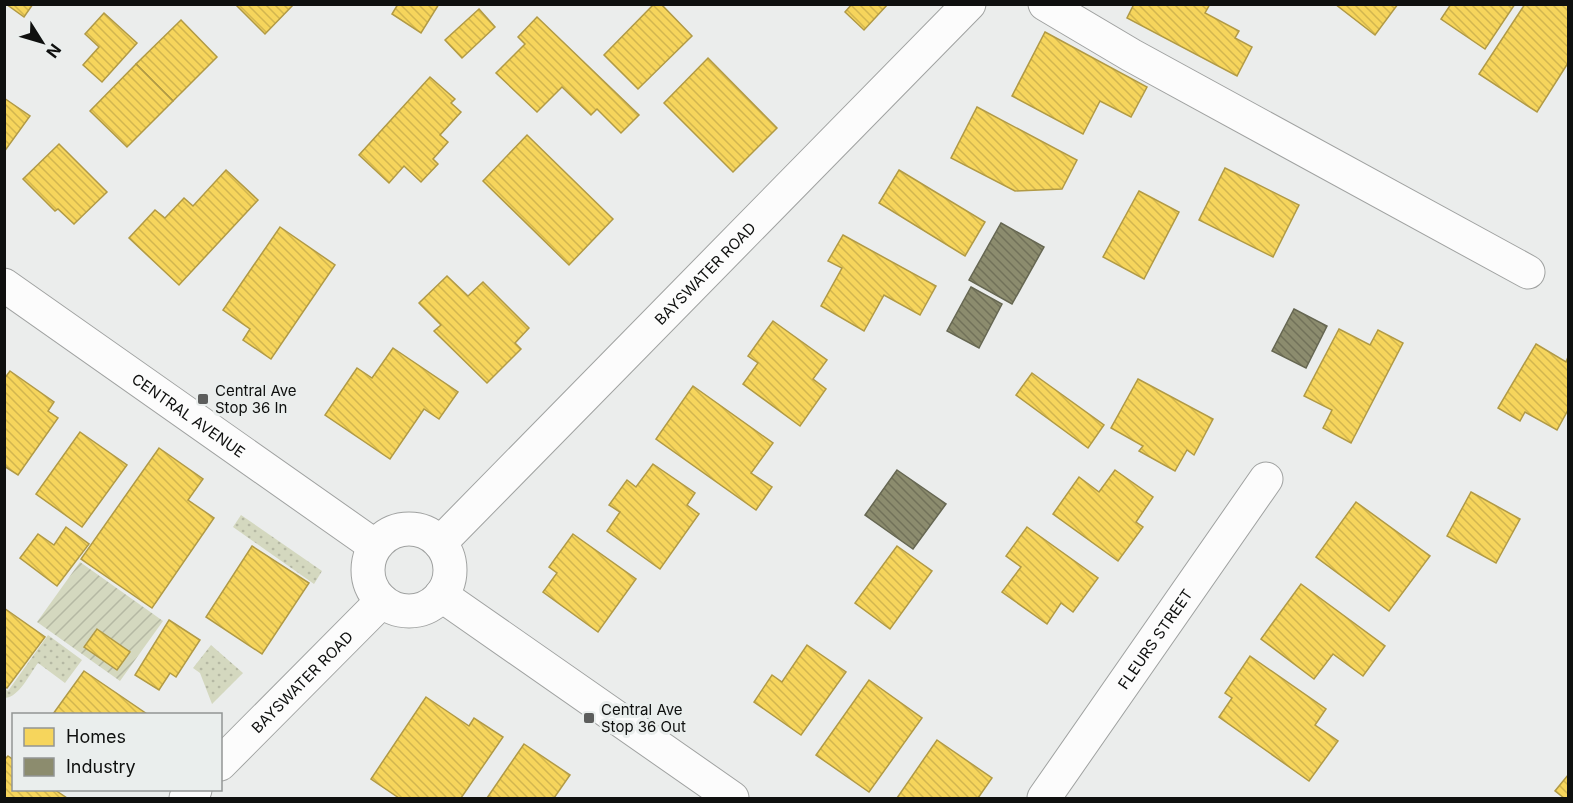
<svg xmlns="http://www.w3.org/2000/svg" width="1573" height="803" font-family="Inter,sans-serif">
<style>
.grass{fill:url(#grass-dots)}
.garden{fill:url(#garden-furrows)}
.homes{fill:url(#homes-back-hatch);stroke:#b19a45;stroke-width:1.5}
.industry{fill:url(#industry-back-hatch);stroke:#666752;stroke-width:1.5}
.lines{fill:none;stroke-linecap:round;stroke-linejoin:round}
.minor-casing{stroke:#a0a2a1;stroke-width:35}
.minor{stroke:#fcfcfc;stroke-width:33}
.poi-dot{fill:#5c5d5c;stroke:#eaeeed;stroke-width:2}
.labels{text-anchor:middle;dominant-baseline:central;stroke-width:6;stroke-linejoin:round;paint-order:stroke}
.street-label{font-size:15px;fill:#0f100f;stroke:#eaeeed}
.poi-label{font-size:15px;fill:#0f100f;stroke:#eaeeed;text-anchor:start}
</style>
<defs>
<pattern id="grass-dots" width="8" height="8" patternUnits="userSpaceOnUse" patternTransform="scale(1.5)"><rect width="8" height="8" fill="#d4d8bf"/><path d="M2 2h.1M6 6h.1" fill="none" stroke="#b5b8a3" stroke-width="1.8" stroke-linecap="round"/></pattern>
<pattern id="garden-furrows" width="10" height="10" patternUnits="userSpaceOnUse" patternTransform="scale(1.5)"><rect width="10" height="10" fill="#d4d8bf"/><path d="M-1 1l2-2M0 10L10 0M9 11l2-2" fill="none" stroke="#b5b8a3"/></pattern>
<pattern id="homes-back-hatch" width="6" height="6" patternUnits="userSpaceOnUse" patternTransform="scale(1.5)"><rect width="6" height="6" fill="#f6d55c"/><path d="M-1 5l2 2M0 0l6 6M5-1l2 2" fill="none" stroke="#d2b64f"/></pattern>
<pattern id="industry-back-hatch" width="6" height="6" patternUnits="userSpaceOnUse" patternTransform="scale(1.5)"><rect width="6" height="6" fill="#8c8c6e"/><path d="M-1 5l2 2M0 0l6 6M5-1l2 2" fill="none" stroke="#717159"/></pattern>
</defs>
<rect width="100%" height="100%" fill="#ebedec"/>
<g class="grass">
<polygon points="241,515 322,571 314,584 233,527"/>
<path d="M48 635 82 660 65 683 38 663C29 675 19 697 5 698V689L8 691Z"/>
<polygon points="211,645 243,673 212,704 200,673 193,668"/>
</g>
<polygon class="garden" points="80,562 163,621 120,681 37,622"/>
<g class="homes">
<polygon points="6,4 33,4 24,17"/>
<polygon points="235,4 294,4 265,34"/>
<polygon points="398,4 439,4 421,33 392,14"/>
<polygon points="654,4 661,4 692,36 638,89 604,55"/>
<polygon points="852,4 888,4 864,30 845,12"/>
<polygon points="1134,4 1210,4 1205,13 1239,31 1235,38 1252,47 1237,76 1127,18"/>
<polygon points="1335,4 1398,4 1375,35"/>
<polygon points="1451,4 1515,4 1485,49 1441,19"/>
<polygon points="1525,4 1568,4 1568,63 1537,112 1479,74"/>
<polygon points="479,9 495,27 462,58 445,40"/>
<polygon points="104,13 137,43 102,82 83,65 99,47 85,34"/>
<polygon points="537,17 639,115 621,133 597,109 591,115 562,87 537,112 496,73 525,44 518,37"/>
<polygon points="181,20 217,57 173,101 136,64"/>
<polygon points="1045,32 1147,87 1131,117 1100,101 1083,134 1012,96"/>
<polygon points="708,58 777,128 733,172 664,103"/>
<polygon points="136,64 173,101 127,147 90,111"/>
<polygon points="430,77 455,99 451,103 461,112 440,135 448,142 433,159 438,164 421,182 404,166 389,183 359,155"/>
<polygon points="4,98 30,116 4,152"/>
<polygon points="977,107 1077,160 1062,189 1015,191 951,158"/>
<polygon points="527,135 613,219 569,265 483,181"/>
<polygon points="59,144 107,192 74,224 58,209 55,211 23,179"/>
<polygon points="1225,168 1299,205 1273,257 1199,220"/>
<polygon points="226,170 258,200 179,285 129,238 155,210 165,218 184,198 193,206"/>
<polygon points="899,170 985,222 965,256 879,203"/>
<polygon points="1139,191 1179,212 1144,279 1103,257"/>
<polygon points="280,227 335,265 271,359 243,340 250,329 223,310"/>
<polygon points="843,235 936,286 920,315 884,295 864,331 821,306 842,268 828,261"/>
<polygon points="447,276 468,296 483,282 529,328 515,343 521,349 487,383 434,331 441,325 419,303"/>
<polygon points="773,321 827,360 813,379 826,389 800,426 743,384 758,363 748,356"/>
<polygon points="1339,329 1370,345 1378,330 1403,343 1351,443 1323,428 1332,410 1304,396"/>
<polygon points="1536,344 1566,362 1568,357 1568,410 1557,430 1525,412 1520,421 1498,408"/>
<polygon points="393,348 458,392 439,419 424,409 390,459 325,415 357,368 372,378"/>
<polygon points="10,371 54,402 48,411 58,418 18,475 4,466 4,379"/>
<polygon points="1032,373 1104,425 1088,448 1016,395"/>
<polygon points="1138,379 1213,419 1194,455 1187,450 1175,471 1139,451 1143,446 1111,428"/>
<polygon points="693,386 773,443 751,473 772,487 756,510 656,439"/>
<polygon points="80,432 127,465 82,527 36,494"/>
<polygon points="159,448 203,479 188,500 214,518 152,608 81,559"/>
<polygon points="653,464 695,493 687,505 699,514 660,569 607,531 620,512 609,505 627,480 636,487"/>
<polygon points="1115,470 1153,497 1136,522 1143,527 1118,561 1053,514 1079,477 1099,492"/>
<polygon points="1471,492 1520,519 1496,563 1447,536"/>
<polygon points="1356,502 1430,556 1389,611 1316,557"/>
<polygon points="66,527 89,544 57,586 20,558 38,534 54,545"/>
<polygon points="1027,527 1098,578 1073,612 1061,603 1047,624 1002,592 1021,567 1006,556"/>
<polygon points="573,534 636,579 598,632 543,592 557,573 549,567"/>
<polygon points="252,546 309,583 262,654 206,617"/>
<polygon points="897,546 932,571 890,629 855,603"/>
<polygon points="1301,584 1385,646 1363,676 1333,654 1314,679 1261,639"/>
<polygon points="4,608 45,637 7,688 4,686"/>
<polygon points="169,620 200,640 176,677 170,673 159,690 135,675"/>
<polygon points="97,629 130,652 117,670 84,647"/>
<polygon points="807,645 846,672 801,735 754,702 772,675 782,682"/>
<polygon points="1250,656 1326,709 1315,725 1338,741 1309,781 1219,717 1232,698 1225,693"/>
<polygon points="84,671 147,714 53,714"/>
<polygon points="869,680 922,718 869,792 816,755"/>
<polygon points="426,697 469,726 474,718 503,737 461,798 399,798 371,779"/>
<polygon points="937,740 992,778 978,798 897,798"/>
<polygon points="524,744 570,775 554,798 487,798"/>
<polygon points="8,756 14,760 14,790 55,790 67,798 4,798 4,760"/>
<polygon points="1568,775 1568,798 1564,798 1555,791"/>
</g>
<g class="industry">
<polygon points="1001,223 1044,247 1012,304 969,280"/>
<polygon points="971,287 1002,304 979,348 947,331"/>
<polygon points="1294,309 1327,326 1306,368 1272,351"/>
<polygon points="897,470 946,504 913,549 865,515"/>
</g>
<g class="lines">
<g class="minor-casing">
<g id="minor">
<polyline points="1045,4 1131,55 1528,272"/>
<path id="s1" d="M4 285 375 546"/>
<circle cx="409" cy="570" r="41"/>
<path id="s2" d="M440 543 969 4"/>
<polyline points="441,595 732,798"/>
<path id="s3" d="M220 764 382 601"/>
<polyline points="186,798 195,790"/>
<path id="s4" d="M1044 798 1266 479"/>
</g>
</g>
<use href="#minor" class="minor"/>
</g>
<g class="poi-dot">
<rect x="197" y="393" width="12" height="12" rx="3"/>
<rect x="583" y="712" width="12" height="12" rx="3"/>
</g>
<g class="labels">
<g class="street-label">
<text stroke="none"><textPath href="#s2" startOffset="378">BAYSWATER ROAD</textPath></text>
<text stroke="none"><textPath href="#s1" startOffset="226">CENTRAL AVENUE</textPath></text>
<text stroke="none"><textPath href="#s4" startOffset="194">FLEURS STREET</textPath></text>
<text stroke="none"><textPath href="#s3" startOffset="116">BAYSWATER ROAD</textPath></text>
</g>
<g class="poi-label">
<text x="215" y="390">Central Ave<tspan x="215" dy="17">Stop 36 In</tspan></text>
<text x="601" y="709">Central Ave<tspan x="601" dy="17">Stop 36 Out</tspan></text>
</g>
</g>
<rect width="1573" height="803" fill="none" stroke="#0f100f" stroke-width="12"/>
<rect x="12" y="713" width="210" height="78" fill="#eaeeed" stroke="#929594" stroke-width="1.5"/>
<rect x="24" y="728" width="30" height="18" fill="#f6d55c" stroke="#929594" stroke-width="1.5"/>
<text x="66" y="743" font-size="18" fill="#0f100f">Homes</text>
<rect x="24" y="758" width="30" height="18" fill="#8c8c6e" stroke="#929594" stroke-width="1.5"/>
<text x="66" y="773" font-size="18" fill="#0f100f">Industry</text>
<g transform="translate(42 42) rotate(127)" stroke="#eaeeed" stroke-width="4.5" paint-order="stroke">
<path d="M0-4.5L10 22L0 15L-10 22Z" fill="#0f100f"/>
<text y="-9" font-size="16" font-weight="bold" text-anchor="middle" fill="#0f100f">N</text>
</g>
</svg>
